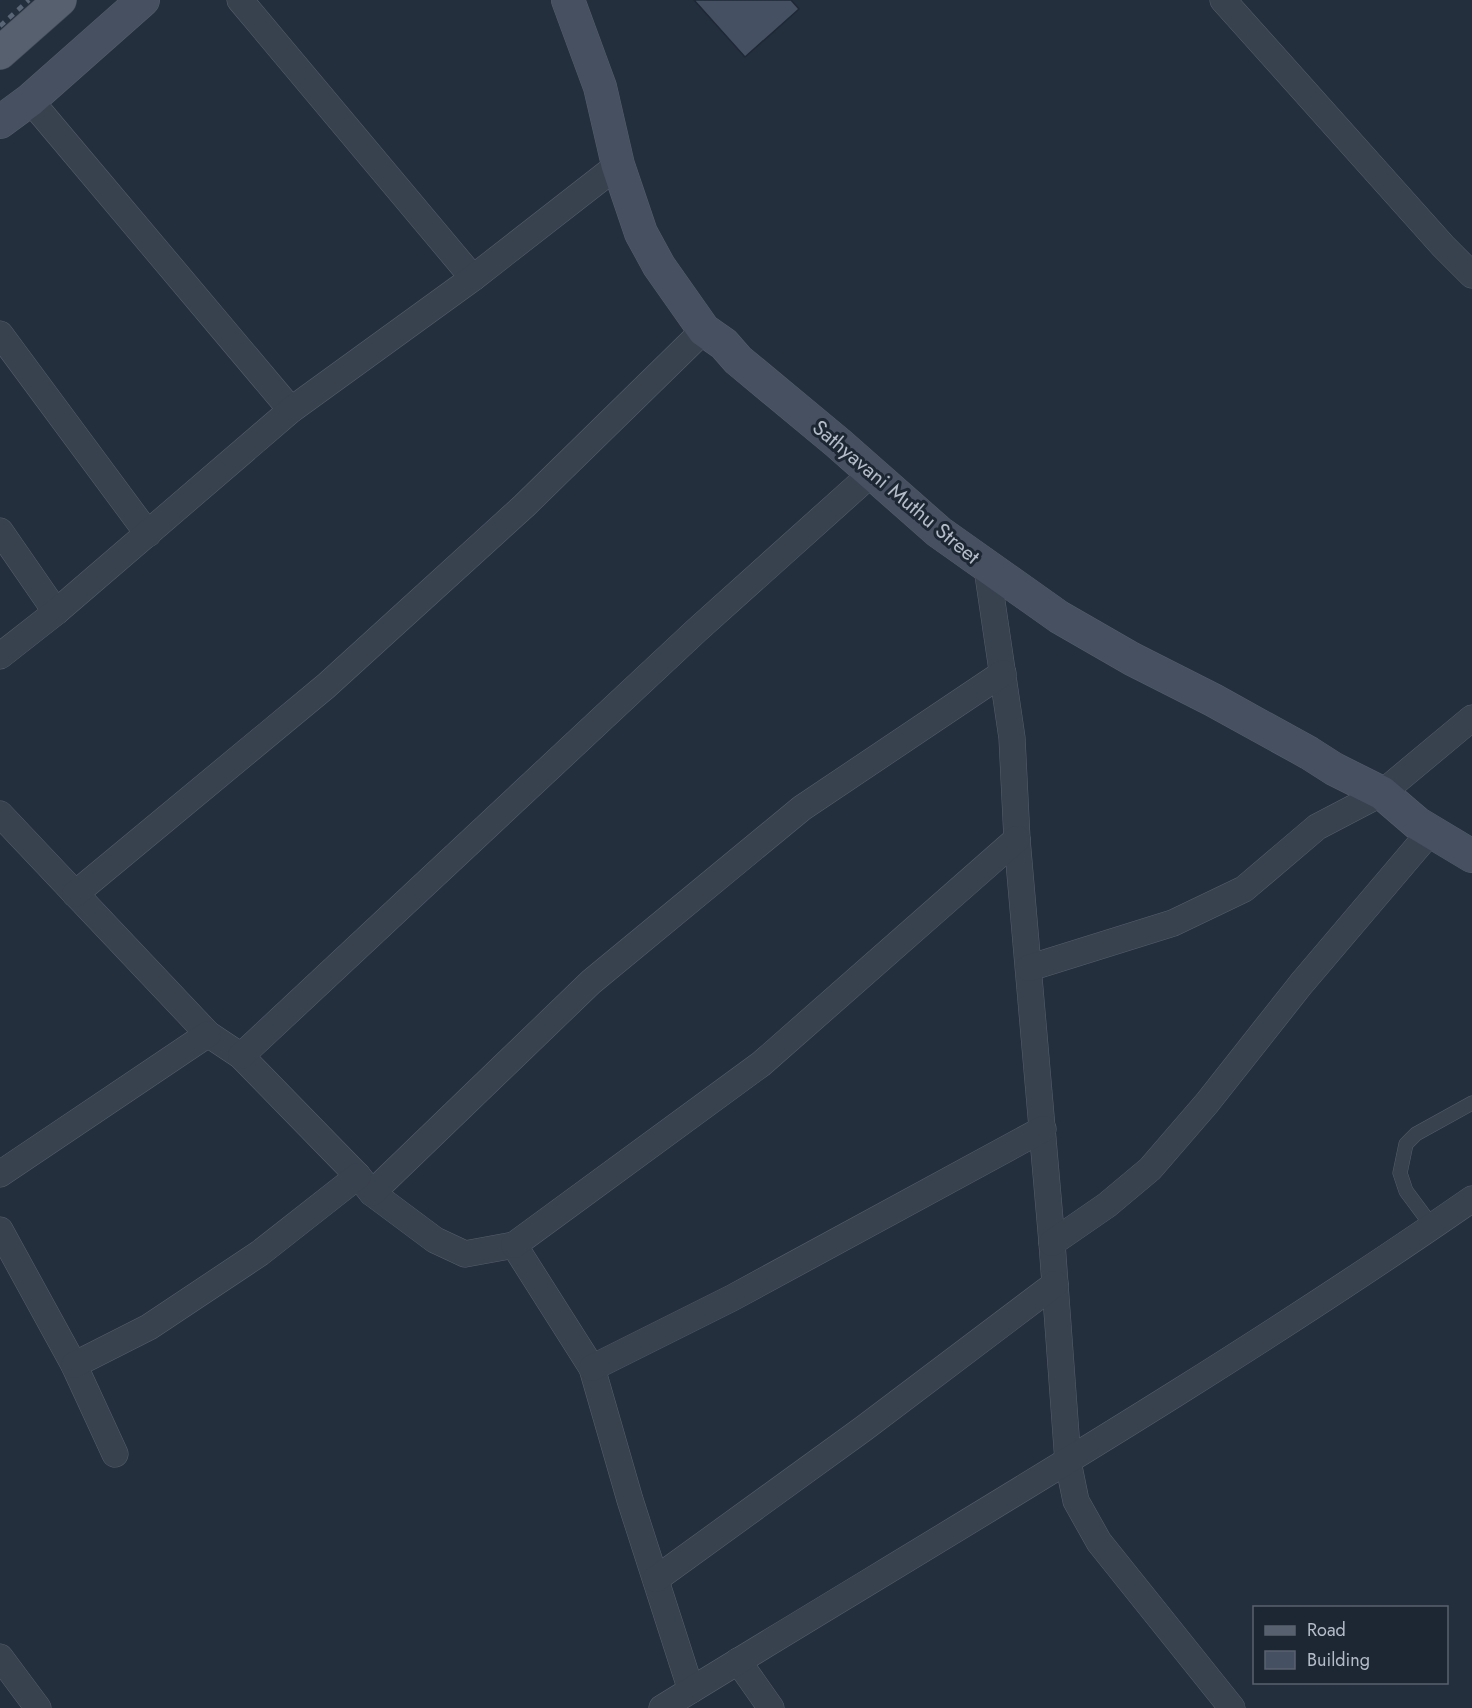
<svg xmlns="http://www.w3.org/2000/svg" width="1472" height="1708" font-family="Jost,sans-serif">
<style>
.building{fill:#455162;stroke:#1f2835;stroke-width:1.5}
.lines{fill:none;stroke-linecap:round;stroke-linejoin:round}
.lane-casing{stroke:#565f6c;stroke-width:15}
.street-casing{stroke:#565f6c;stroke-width:27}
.secondary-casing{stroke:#565f6c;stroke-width:34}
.primary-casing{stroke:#414a57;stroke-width:34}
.lane{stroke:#38414e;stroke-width:14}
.street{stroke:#38414e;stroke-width:26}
.secondary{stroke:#465061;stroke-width:33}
.primary{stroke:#56606e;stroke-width:33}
.rail{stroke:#5a6575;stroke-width:4.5;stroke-dasharray:6 6;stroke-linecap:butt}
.labels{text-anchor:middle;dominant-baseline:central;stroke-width:6;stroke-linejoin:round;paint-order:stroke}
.street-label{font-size:21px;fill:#b4bcc9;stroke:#1d2633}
</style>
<rect width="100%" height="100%" fill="#242f3e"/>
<polygon class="building" points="694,0 791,0 799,9 745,57"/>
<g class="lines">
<g class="lane-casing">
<polyline id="lane" points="1432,1226 1406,1191 1400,1173 1406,1144 1416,1134 1472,1103"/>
</g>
<g class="street-casing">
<g id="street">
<polyline points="240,0 473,278"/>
<polyline points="1223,0 1443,246 1472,275"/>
<polyline points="30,100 291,410"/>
<polyline points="0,334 148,534"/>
<polyline points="0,531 56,612"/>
<polyline points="987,568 1012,738 1017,839 1052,1243 1068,1462 1076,1501 1099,1542 1232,1708"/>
<polyline points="0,656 56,612 291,410 473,278 618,165"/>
<polyline points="0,814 208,1034 241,1056 358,1176 372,1193 435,1240 465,1254 514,1245 592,1368 630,1500 691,1690"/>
<polyline points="75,894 326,686 524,506 704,330"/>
<polyline points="1029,968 1173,923 1244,889 1317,827 1382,793 1472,718"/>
<polyline points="241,1056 697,630 872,473"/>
<polyline points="0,1174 208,1034"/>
<polyline points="372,1193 591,982 802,808 1003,673"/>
<polyline points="0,1230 74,1365 115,1454"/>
<polyline points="1052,1243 1107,1205 1150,1169 1207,1103 1301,984 1431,831"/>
<polyline points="514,1245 761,1064 1017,839"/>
<polyline points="74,1365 149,1327 260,1253 358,1176"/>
<polyline points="592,1368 732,1298 1043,1129"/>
<polyline points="656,1579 863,1429 1055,1284"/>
<polyline points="0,1657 38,1708"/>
<polyline points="738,1661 771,1708"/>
<path d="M662 1708C933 1541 1210 1381 1472 1199"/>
</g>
</g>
<g class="secondary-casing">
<g id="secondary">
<polyline points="568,0 600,87 618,165 641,233 659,266 704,330 724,344 738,360 838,443 939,532 1059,617 1132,659 1213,700 1309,753 1334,769 1382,793 1417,823 1472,856"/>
<polyline points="0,122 30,100 143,0"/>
</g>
</g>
<g class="primary-casing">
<polyline id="primary" points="0,53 60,0"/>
</g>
<use href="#lane" class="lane"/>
<use href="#street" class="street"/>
<use href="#secondary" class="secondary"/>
<use href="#primary" class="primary"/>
<polyline class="rail" points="0,26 29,0"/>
</g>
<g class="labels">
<g class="street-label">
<text transform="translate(896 492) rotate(40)">Sathyavani Muthu Street</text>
</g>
</g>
<rect x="1253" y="1606" width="195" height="78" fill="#1d2633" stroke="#59626f" stroke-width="1.5"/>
<rect x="1265" y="1626" width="30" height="9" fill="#56606e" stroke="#59626f" stroke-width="1.5"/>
<text x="1307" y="1636" font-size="18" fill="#b4bcc9">Road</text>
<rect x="1265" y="1651" width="30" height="18" fill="#455162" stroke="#59626f" stroke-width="1.5"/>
<text x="1307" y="1666" font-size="18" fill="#b4bcc9">Building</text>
</svg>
